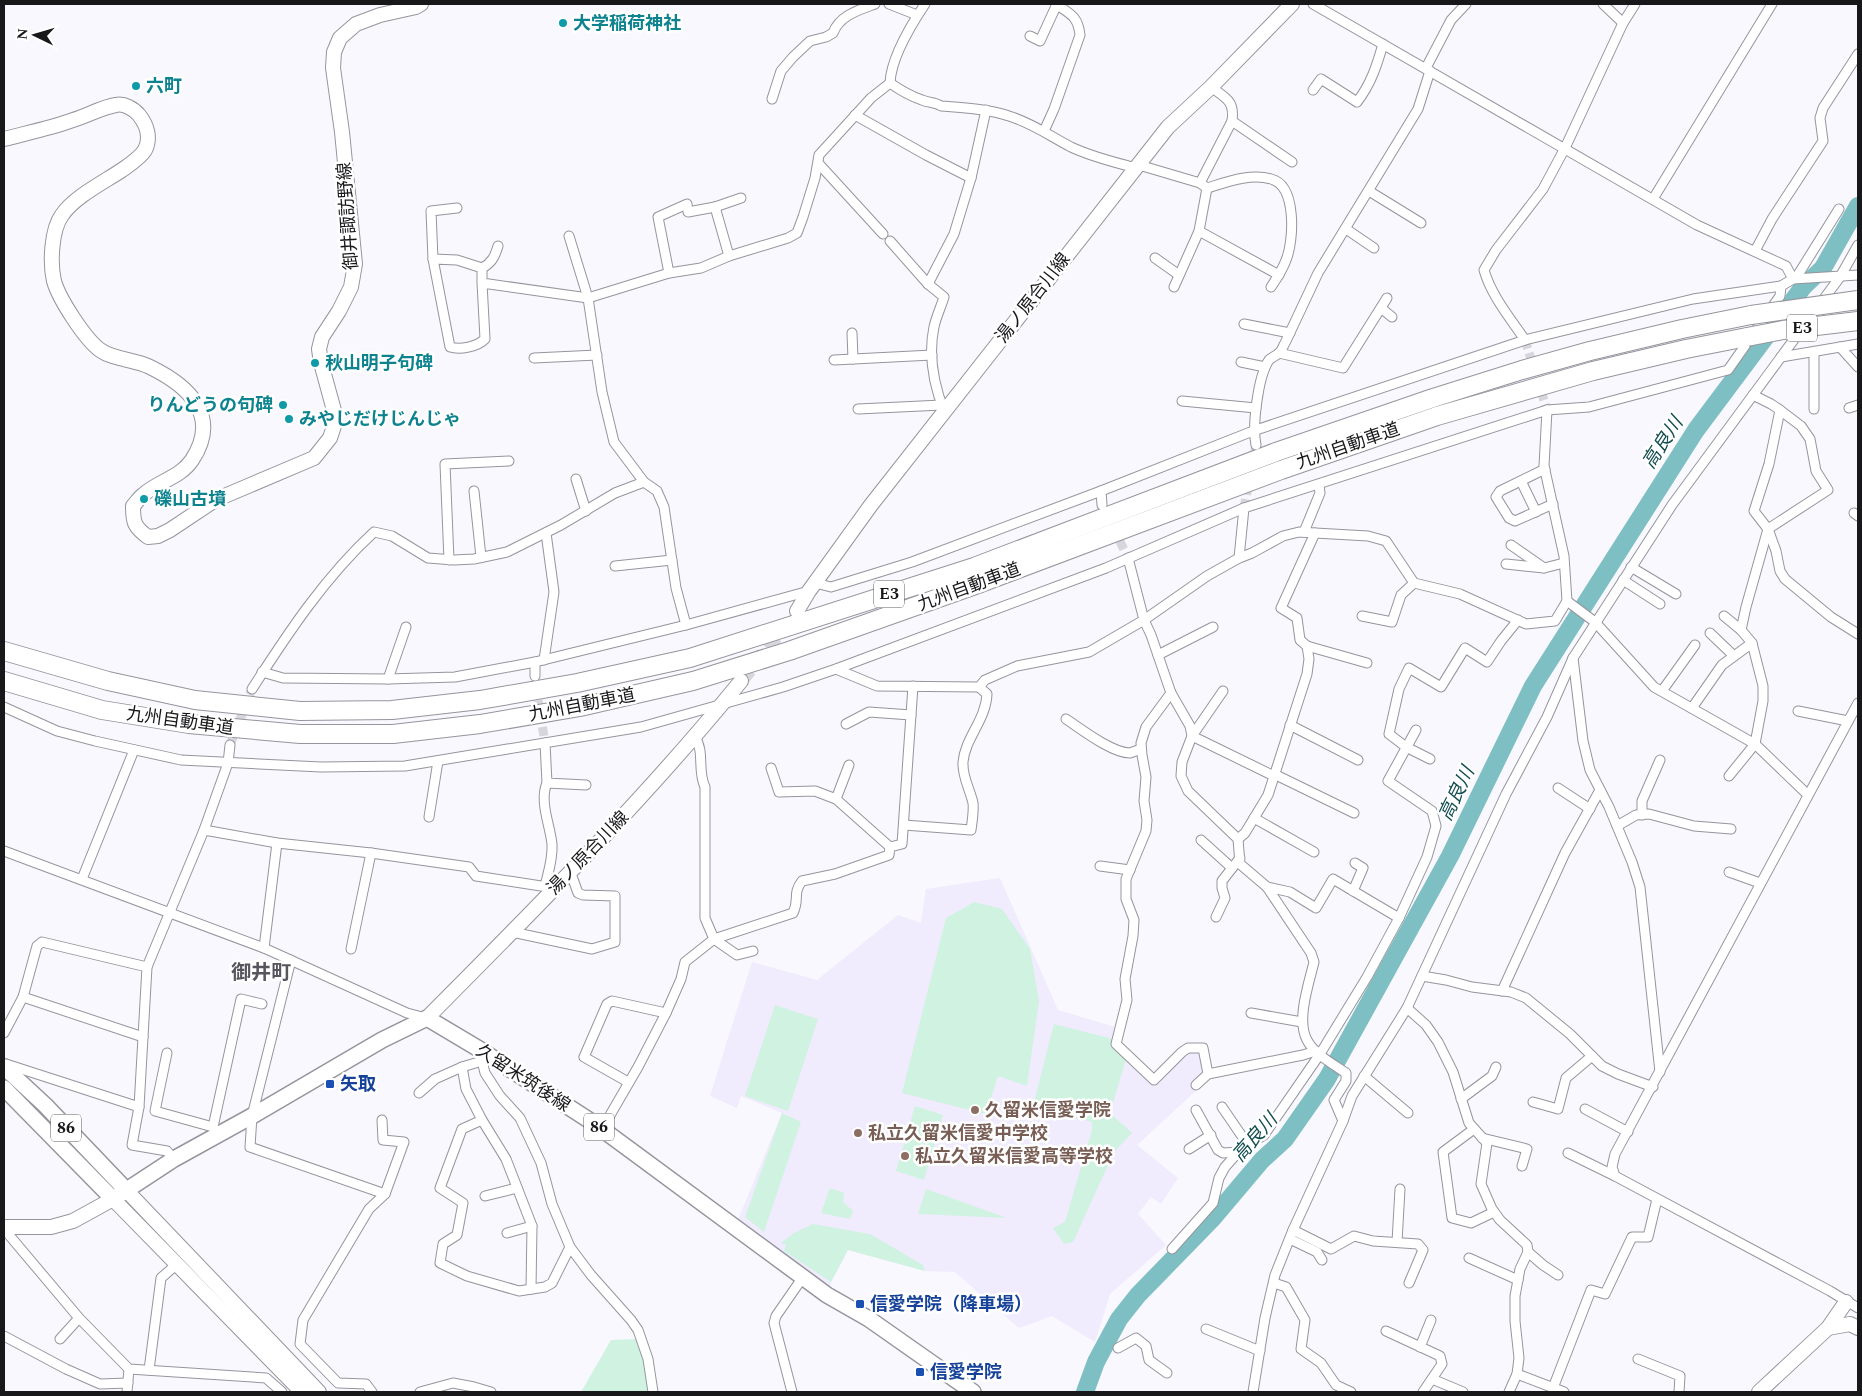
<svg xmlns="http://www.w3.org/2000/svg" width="1862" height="1396" font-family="Spectral,'Noto Sans JP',serif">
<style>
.education{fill:#f0ebfd}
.green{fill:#cff3e0}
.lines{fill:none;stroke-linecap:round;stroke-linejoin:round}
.river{stroke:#7ebfc3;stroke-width:18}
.street-tunnel{stroke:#d6d6dc;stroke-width:9;stroke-dasharray:9 4.5;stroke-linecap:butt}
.secondary-tunnel{stroke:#d6d6dc;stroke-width:14;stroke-dasharray:14 7;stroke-linecap:butt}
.street-casing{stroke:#95959e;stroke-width:11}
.secondary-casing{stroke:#95959e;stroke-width:16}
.primary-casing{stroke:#95959e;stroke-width:18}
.highway-casing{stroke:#95959e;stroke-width:20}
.street{stroke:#fff;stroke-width:9}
.secondary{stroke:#fff;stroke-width:14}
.primary{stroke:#fff;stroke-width:15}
.highway{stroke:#fff;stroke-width:18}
.highway-bridge-casing{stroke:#95959e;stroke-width:20;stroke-linecap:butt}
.highway-bridge{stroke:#fff;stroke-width:18}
.culture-dot{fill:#0f9aa8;stroke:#fff;stroke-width:2}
.transit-dot{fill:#1a4fb4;stroke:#fff;stroke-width:2}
.education-dot{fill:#8d6e63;stroke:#fff;stroke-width:2}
.labels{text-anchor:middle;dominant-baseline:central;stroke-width:5;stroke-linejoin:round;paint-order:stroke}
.shield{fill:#fff;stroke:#5d5d5f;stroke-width:1}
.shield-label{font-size:16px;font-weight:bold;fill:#18181b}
.culture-label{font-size:18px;font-weight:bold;fill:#0d838f;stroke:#fff;text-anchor:start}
.street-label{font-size:18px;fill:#18181b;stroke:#fff}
.transit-label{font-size:18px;font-weight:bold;fill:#164399;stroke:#fff;text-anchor:start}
.education-label{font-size:18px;font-weight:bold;fill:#785e54;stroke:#fff;text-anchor:start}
.water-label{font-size:19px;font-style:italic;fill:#124d50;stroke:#fff}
.quarter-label{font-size:20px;font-weight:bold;fill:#57565e;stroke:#fff}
</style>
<rect width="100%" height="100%" fill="#f8f8fe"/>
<polygon class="education" points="1000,878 1058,1010 1115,1027 1113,1039 1126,1059 1159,1084 1193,1046 1203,1050 1207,1076 1201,1086 1137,1145 1178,1178 1161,1204 1151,1197 1138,1214 1166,1245 1110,1294 1095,1342 1052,1316 1019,1328 955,1272 925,1271 848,1250 831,1282 827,1295 735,1227 782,1113 741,1096 737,1108 710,1096 752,962 817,980 898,915 921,923 926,889"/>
<g class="green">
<polygon points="974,902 1002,909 1030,949 1039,1001 1027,1086 998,1076 986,1114 902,1093 946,918"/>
<polygon points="775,1005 818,1019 788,1111 745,1096"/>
<polygon points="1054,1024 1113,1039 1126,1059 1110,1113 1132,1133 1114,1152 1073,1242 1064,1244 1053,1228 1065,1222 1092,1130 1092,1122 1033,1106"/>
<polygon points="915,1106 943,1115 924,1180 896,1171"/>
<polygon points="782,1113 801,1122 764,1232 745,1217"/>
<polygon points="830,1188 844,1193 843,1202 853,1211 850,1219 821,1213"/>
<polygon points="926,1189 1007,1218 918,1214"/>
<polygon points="813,1224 870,1234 923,1265 925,1271 848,1250 831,1282 784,1251 786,1245 781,1243 794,1233"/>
<polygon points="638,1339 648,1378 649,1392 581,1392 611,1340"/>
</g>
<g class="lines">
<polyline class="river" points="1085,1392 1096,1362 1119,1319 1138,1295 1213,1218 1262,1160 1285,1139 1327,1079 1450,856 1533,686 1696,430 1803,287 1823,268 1858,206"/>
<g class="street-tunnel">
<polyline points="1525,340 1547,410"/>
<polyline points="1244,508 1256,445"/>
<polyline points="1114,529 1128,558"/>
<polyline points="536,687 545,743"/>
<polyline points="230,745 252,689"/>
</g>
<polyline class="secondary-tunnel" points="741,681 784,627"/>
<g class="street-casing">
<g id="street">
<polyline points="889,4 917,15"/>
<polyline points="1313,4 1697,225 1786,266 1793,279"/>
<polyline points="1603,4 1623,23"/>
<polyline points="1030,36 1040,41 1057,4"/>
<polyline points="1427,66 1451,20 1466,4"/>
<path d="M890 83C900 90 910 96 922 100 929 103 935 102 941 106 964 108 988 109 1009 116 1032 123 1050 136 1071 147 1092 157 1114 162 1136 168"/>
<path d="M1211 87C1226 98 1235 101 1232 121"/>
<path d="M1313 90 1321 79 1357 102C1371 84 1377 65 1383 44"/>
<path d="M772 99 781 71 793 57 810 41 826 37 833 33C840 15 859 10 875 4"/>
<polyline points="855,115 926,155 971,178 986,110"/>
<path d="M1044 131 1054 109 1080 35C1078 17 1071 14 1057 5"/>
<polyline points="819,164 883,234"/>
<path d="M1139 165 1200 183 1207 188C1227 182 1250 173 1271 179 1297 185 1294 241 1286 260 1283 269 1277 278 1271 287"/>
<polyline points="1200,183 1232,121 1292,162"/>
<polyline points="1369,191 1421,223"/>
<polyline points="1653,199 1772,4"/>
<polyline points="715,207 741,198"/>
<polyline points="1346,229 1374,248"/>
<polyline points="1199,231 1279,275"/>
<polyline points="569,236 588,298 602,392 614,442 644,482 657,491 664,507 676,588 686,625"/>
<path d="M890 241 928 284 944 297C941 307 936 317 934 327 928 355 934 385 944 411"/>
<polyline points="1755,251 1772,219 1823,141 1820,118 1823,108 1858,54"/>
<polyline points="1155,258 1179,275"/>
<polyline points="433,259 431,211 457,208"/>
<path d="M482 268C492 263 495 256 498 246"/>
<polyline points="669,273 658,217 687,204 688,212 715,207 729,256"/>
<polyline points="1796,278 1839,209"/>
<path d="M482 283V268L457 260 433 259 450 347C460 350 477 347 485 339L482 283 588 298 669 273 701 268 729 256 788 238 797 233 803 217 815 178 819 155 871 98 890 83C891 58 911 25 925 4"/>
<polyline points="928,284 954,234 971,178"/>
<polyline points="1174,287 1199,231 1207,188"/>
<polyline points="1381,308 1392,317"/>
<polyline points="1244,324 1290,333"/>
<polyline points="852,333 853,359"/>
<path d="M1525 340C1510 318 1491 295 1484 270L1496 250 1543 189 1565 148 1623 23 1635 4"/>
<polyline points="1840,347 1858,367"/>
<polyline points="1279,353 1343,368 1387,298"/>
<polyline points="1781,357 1858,344"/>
<polyline points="534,358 597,355"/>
<polyline points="834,360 932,355"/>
<polyline points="1241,362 1265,367"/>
<polyline points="1182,401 1256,408"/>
<polyline points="1849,408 1858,405"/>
<polyline points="858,409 942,405"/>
<polyline points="1814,409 1814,352"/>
<polyline points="1780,410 1801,426 1810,439 1816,471 1828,490 1768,529 1776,551 1780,571 1785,579 1831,617 1858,634"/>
<path d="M1256 445C1252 426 1258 376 1269 360 1272 357 1276 356 1279 353 1282 351 1283 346 1285 343L1318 273 1418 109 1430 71"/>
<polyline points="1545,469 1500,491 1496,497 1509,518 1515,521 1553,504"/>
<polyline points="576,479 586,511"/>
<polyline points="1521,481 1536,512"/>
<polyline points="474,491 481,557"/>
<polyline points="1101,491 1102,505"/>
<polyline points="1854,513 1858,516"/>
<polyline points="1304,532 1320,493 1319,485"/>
<polyline points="1511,545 1544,568 1564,563"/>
<path d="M1128 558 1144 620 1151 635 1171 693 1190 726 1192 736 1182 762 1181 776 1188 791 1238 839 1240 864 1267 887 1311 953 1314 962C1309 983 1296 1020 1307 1040 1314 1054 1333 1064 1346 1073V1081L1334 1100 1343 1121"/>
<polyline points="1239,558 1244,508"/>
<polyline points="449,560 445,464 509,461"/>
<polyline points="1506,564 1544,568"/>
<polyline points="615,566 672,560"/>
<polyline points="1631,567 1676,594"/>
<polyline points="1623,580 1660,604"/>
<polyline points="815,583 831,587 912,562 1101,491 1253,431 1525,340 1693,299 1781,286 1793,279 1858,275"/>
<polyline points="1567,601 1595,622 1654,687 1755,744 1808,795"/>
<polyline points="1362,616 1392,622 1401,595 1414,583"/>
<polyline points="1724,616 1741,630 1752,643 1763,686 1763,701 1755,744 1729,776"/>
<polyline points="1741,630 1746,607 1768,529 1754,511 1769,464 1780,410 1771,404 1753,395"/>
<polyline points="1710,633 1734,656"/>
<polyline points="1307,646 1367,663"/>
<polyline points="1158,655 1213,627"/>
<polyline points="1573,658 1583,741 1590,770 1609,807 1632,862 1640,887 1660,1072"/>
<polyline points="544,660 554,592 546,533"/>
<polyline points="836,669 877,686 979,687 985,680 1017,666 1089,652 1144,620 1207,576 1239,558 1252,553 1283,536 1299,532 1315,533"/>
<polyline points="262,672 283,678 388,679 455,677 535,662 686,625 809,591"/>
<polyline points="535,676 535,662"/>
<polyline points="388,679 406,627"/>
<path d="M252 689C288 633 325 577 374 532L392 536 428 558 454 560 474 559 507 552 561 525 615 493 644 482"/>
<polyline points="1223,691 1192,736 1274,776"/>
<polyline points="1662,691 1695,645"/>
<polyline points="1171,693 1146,727 1141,743 1142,755 1146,777 1144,801 1147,820 1146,831 1126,879 1126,899 1134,920 1133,936 1125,979 1127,1000 1116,1044 1154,1080 1182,1052 1188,1048 1203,1048 1208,1074"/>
<polyline points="1858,703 1615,1154 1612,1167 1615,1176 1830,1291 1858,1308"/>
<polyline points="4,707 57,731 95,741 181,760 321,767 405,766 641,727 783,687 836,669 1106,568 1244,508 1547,410 1589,407 1728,370 1780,296 1781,286"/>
<polyline points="1692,708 1722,665 1752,643"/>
<polyline points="1798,711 1848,721"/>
<path d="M1066 719C1081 729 1112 753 1130 753 1133 752 1138 750 1141 749"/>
<polyline points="846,724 869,712 911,715"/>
<polyline points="1290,725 1358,760"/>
<path d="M695 737C705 752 697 771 705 787V918L714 939 737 955 753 951"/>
<polyline points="545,743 547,783 586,785"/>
<polyline points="1430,759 1406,747 1389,734 1399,689 1409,668 1441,687 1465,648 1487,662 1501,641 1518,620"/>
<polyline points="849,765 836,799 890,847"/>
<polyline points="771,768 779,792 815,791 836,799"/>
<polyline points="1274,774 1354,813"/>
<polyline points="1558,788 1590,809"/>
<polyline points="1642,815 1642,801 1660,760"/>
<polyline points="429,817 438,761"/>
<polyline points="1254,818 1314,852"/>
<path d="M904 825 971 830C972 822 974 811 973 803 970 789 962 777 963 762 965 738 986 720 987 694L979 687"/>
<polyline points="1617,826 1636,815 1649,814 1694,826 1731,829"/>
<polyline points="204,830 277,843 371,853 469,867 476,876 554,888"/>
<polyline points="1238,839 1245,833 1268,795 1307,674 1309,659 1307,646 1300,640 1297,618 1281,608 1315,533 1368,536 1386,541 1414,583 1460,594 1526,624 1555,621 1567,601 1564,556 1544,466 1547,410"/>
<polyline points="1201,840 1232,868"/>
<polyline points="4,851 264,948 407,1013 426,1018"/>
<polyline points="1100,866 1130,870"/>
<polyline points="1729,872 1760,883"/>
<polyline points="82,879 134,750"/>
<path d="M545 886C548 873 553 859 552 844 550 825 539 801 547 783"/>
<polyline points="1353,891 1363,868 1355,863"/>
<polyline points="1216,917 1225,898 1222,888 1222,881 1240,858"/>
<polyline points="1399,918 1427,857 1436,826 1432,811 1388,781 1416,730"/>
<polyline points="512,932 592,949 615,942 615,896 583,895 578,893 570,871"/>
<polyline points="264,948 277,843"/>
<polyline points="351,949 371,853"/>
<polyline points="291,960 252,1116 250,1147 385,1194 404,1142 383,1140 382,1120"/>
<polyline points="1422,976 1446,980 1472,987 1511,992 1526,998 1570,1034 1602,1066 1618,1074 1653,1087"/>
<polyline points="1502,991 1565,853 1600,790"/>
<polyline points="23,997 143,1037"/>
<polyline points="1407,1008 1426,1025 1438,1042 1453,1072 1469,1123 1487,1143 1481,1184 1492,1209 1500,1220 1527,1245 1528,1252 1520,1269 1515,1296 1515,1321 1519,1358 1517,1374 1509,1392"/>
<polyline points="1251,1013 1302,1022"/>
<polyline points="4,1033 23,997 37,946 42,942 147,967"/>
<polyline points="167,1053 155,1111 213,1127"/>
<polyline points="481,1057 485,1073 500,1096 520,1118 541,1163 552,1204 570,1247 591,1275 631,1320 638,1330 648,1359 653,1392"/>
<polyline points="482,1061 462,1067 466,1089 482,1120 462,1129 440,1188 463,1203 457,1235 443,1244 440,1263 467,1276 519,1291 545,1287 552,1283 570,1247"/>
<polyline points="6,1064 139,1107"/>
<polyline points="1364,1076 1408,1113"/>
<polyline points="628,1082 584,1057 607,1004 612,1001 666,1013"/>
<polyline points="1196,1085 1208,1074 1303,1055 1316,1051"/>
<polyline points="419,1093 435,1079 462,1067"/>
<polyline points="1461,1099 1492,1076 1496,1067"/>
<polyline points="1533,1102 1558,1109 1566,1078 1592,1056"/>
<polyline points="1222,1107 1248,1145"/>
<polyline points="1585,1109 1628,1132"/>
<polyline points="1196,1110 1218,1150 1223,1153 1238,1152"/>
<polyline points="482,1120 506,1159 532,1226 531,1289"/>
<path d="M602 1129 638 1067 666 1013 681 979 685 962 714 939 793 913C800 899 792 894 802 881L835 874 889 855 890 847 902 844 913 686"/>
<polyline points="1474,1129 1443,1152 1452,1218 1471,1223 1494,1212"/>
<polyline points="219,1135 213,1127 241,999 262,1004"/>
<polyline points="1482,1138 1527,1149 1522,1166"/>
<polyline points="1189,1149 1211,1135"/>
<polyline points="1568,1153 1615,1176"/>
<polyline points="174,1159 167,1151 132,1145 139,1107 147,967 204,830 228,763 230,745"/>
<polyline points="485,1196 517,1188"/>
<polyline points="9,1228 9,1235 79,1318 129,1369 266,1378 282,1392"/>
<polyline points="1293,1230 1331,1249 1354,1236 1373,1241 1418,1244 1423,1250 1409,1283"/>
<polyline points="507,1233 532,1226"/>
<polyline points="1290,1239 1317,1252 1322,1260"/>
<polyline points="1397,1242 1400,1189"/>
<polyline points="1172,1249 1213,1203 1219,1178 1225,1167 1241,1149 1264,1135 1320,1054 1367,977 1399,918 1333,879 1316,908 1290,892 1267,887"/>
<polyline points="1528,1252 1543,1265 1558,1275"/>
<polyline points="1469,1258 1518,1280"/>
<polyline points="1274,1283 1286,1287 1305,1320 1301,1349 1321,1363 1336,1385 1351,1392"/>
<polyline points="1206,1329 1260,1351"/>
<polyline points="1386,1331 1440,1356 1442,1364 1423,1392"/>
<polyline points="4,1336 66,1369 100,1384 128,1383"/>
<polyline points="60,1339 79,1318"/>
<polyline points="1420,1347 1431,1320"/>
<polyline points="1118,1348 1136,1338 1146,1346 1149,1360 1167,1373"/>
<polyline points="1638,1359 1680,1376 1679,1392"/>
<polyline points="149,1370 161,1278 177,1264"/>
<polyline points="1517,1374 1564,1392"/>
<polyline points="1432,1379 1463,1392"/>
<polyline points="1553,1388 1591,1290 1605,1294 1632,1237 1648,1237 1657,1199"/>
<polyline points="127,1392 129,1369"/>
<polyline points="372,1392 366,1384 338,1383 300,1344 303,1320 369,1209 385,1194"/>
<polyline points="420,1392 453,1383 474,1387 491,1392"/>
<polyline points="792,1392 774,1323 776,1316 803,1277"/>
<polyline points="1253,1392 1265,1318 1275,1275 1293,1230 1343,1121 1352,1096 1407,1008 1506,794 1547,717 1573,658 1672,505 1840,277 1858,245"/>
</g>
</g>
<g class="secondary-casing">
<g id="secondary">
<path d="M4 139C27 133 51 128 73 120 87 116 102 107 116 105 124 103 134 109 139 115 147 125 151 138 145 150 140 158 129 165 122 170 104 182 74 197 62 215 51 230 50 264 54 281 59 299 85 339 100 350 114 360 134 359 150 367 189 386 221 416 192 460 180 478 158 481 143 495 139 498 136 503 133 506 133 522 134 527 148 537L158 536 170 530 215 500 314 458 330 438 334 426 335 414 321 363 319 349 322 337 339 311 351 287 355 264 342 132 333 68 334 52 340 38 356 24 380 15 416 7 421 4"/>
<polyline points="797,611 809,591 871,505 1168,127 1211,87 1292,4"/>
<path d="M427 1018C535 909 644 800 741 681"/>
<polyline points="127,1191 319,1392"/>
<polyline points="4,1227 51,1227 73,1221 113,1199 302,1392"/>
<polyline points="1828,1328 1850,1324 1858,1328"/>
<polyline points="1759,1392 1828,1328 1846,1302"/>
</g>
</g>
<g class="primary-casing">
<g id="primary">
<polyline points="4,1067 45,1105 127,1191"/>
<polyline points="4,1088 113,1199 174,1159 252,1116 382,1040 427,1018 479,1049 595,1124 827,1295 869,1319 973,1392"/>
</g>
</g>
<g class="highway-casing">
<g id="highway">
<polyline points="4,651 108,681 195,700 300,711 392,710 480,700 577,683 690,658 974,567 1276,452 1433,398 1522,370 1590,351 1682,329 1751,315"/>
<polyline points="4,681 102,710 189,724 300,734 393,734 480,724 580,707 693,681 789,651 978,584 1281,470 1437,416 1593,371 1686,349 1747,337"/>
</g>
</g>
<use href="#street" class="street"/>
<use href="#secondary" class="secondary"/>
<use href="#primary" class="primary"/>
<use href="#highway" class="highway"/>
<g class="highway-bridge-casing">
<g id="highway-bridge">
<polyline points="1751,315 1858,300"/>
<polyline points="1747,337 1783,330 1858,321"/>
</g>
</g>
<use href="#highway-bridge" class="highway-bridge"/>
</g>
<g class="culture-dot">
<circle cx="563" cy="23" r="5"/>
<circle cx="136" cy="86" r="5"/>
<circle cx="315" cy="363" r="5"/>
<circle cx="283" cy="405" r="5"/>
<circle cx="289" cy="419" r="5"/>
<circle cx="144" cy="499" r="5"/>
</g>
<g class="transit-dot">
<rect x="325" y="1079" width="10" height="10" rx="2.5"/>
<rect x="855" y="1299" width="10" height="10" rx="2.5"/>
<rect x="915" y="1367" width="10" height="10" rx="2.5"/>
</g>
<g class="education-dot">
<circle cx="975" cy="1110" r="5"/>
<circle cx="858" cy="1133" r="5"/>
<circle cx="905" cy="1156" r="5"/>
</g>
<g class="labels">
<g class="shield">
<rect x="1787" y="314.5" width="30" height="27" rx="4"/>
<rect x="874" y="580.5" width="30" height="27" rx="4"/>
<rect x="584" y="1113.5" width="30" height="27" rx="4"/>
<rect x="51" y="1114.5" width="30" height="27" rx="4"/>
</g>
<g class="shield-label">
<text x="1802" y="328">E3</text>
<text x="889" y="594">E3</text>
<text x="599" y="1127">86</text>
<text x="66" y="1128">86</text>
</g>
<g class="culture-label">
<text x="573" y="23">大学稲荷神社</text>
<text x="146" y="86">六町</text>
<text x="325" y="363">秋山明子句碑</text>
<text x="273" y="405" text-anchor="end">りんどうの句碑</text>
<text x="299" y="419">みやじだけじんじゃ</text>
<text x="154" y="499">礫山古墳</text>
</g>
<g class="street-label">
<text transform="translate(348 216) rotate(-94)">御井諏訪野線</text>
<text transform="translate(1033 298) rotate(-52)">湯ノ原合川線</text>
<text transform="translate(1348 446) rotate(-19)">九州自動車道</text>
<text transform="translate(969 587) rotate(-20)">九州自動車道</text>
<text transform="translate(582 705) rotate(-11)">九州自動車道</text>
<text transform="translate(180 721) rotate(8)">九州自動車道</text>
<text transform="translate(588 853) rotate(-46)">湯ノ原合川線</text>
<text transform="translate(523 1078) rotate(33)">久留米筑後線</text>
</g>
<g class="transit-label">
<text x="340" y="1084">矢取</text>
<text x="870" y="1304">信愛学院（降車場）</text>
<text x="930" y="1372">信愛学院</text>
</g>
<g class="education-label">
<text x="985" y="1110">久留米信愛学院</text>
<text x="868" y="1133">私立久留米信愛中学校</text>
<text x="915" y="1156">私立久留米信愛高等学校</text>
</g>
<g class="water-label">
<text transform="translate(1663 443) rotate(-57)">高良川</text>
<text transform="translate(1457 794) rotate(-64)">高良川</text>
<text transform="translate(1255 1138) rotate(-49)">高良川</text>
</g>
<g class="quarter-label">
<text x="261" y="973">御井町</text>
</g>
</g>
<rect width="1862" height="1396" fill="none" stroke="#18181b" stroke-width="10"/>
<g transform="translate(35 35) rotate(275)" stroke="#ffffff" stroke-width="4" paint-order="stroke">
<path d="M0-4L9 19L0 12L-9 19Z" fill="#18181b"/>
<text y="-8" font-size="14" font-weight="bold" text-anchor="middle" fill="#18181b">N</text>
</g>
</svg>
